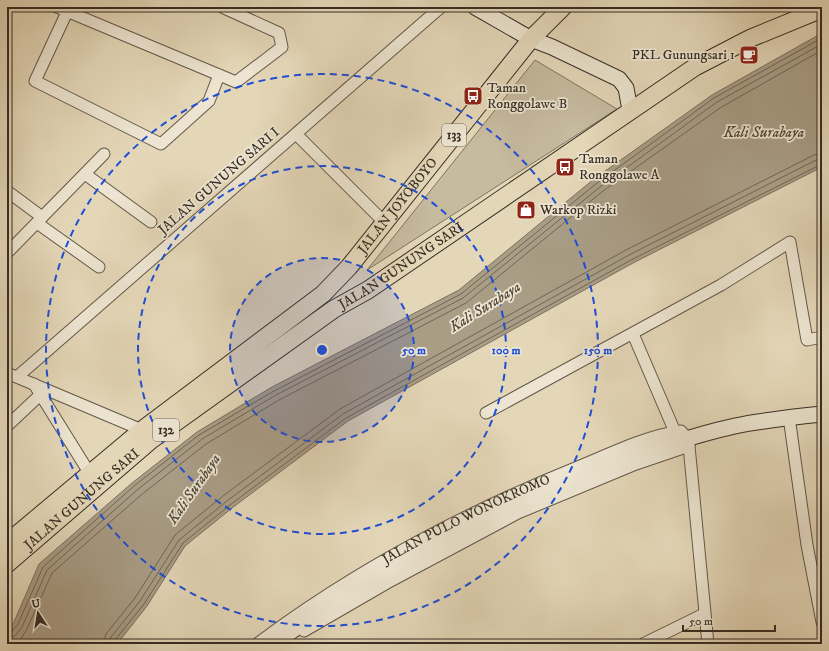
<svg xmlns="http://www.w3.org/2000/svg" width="829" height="651" font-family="'IM FELL DW Pica',serif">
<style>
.green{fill:#c6ba9f;stroke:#7e7462}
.water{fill:#a99d86;stroke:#7b705f}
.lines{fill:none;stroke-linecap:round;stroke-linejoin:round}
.shore{stroke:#706555;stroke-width:1}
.street-casing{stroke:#625849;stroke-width:13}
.secondary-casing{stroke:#362d24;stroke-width:17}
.primary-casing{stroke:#362d24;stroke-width:19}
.street{stroke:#ede5d1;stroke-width:11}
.secondary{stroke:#ede5d1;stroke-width:15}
.primary{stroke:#e4d7b8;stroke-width:17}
.ring{fill:none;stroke:#1d4ed8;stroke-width:2;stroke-dasharray:7 5}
.labels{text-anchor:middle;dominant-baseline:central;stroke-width:3.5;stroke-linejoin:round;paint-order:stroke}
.shield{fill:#ede5d1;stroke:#6d6458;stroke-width:1}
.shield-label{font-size:13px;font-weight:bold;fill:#362d24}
.poi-label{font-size:14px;fill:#362d24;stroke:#ede5d1;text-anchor:start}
.street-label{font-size:14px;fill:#362d24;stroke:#ede5d1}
.water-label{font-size:15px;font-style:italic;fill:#53493c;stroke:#ede5d1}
.centre{fill:#1d4ed8;stroke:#ede5d1;stroke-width:2}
.ring-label{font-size:12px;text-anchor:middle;font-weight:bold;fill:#1d4ed8;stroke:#ede5d1;stroke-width:3.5;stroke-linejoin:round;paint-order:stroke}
</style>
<rect width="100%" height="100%" fill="#e4d7b8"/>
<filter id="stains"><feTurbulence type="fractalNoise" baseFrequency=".005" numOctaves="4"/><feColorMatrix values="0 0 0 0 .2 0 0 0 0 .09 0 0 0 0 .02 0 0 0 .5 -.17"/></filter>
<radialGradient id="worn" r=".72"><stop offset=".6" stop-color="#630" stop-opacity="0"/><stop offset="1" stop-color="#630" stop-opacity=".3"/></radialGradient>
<polygon class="green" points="535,60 617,109 367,270"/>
<polygon class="water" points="822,33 822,167 633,263 348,421 232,508 185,546 147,606 117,644 7,644 7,632 14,622 39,564 132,483 197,432 272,387 459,290 594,179 712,95"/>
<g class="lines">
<g class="shore">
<polyline points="7,634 11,633 18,624 43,567 134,486 199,435 274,391 461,294 597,183 714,98 822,38"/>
<polyline points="7,639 15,636 22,627 47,570 137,490 202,439 276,395 463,298 600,187 717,102 822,44"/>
<polyline points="13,644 20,640 27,629 52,573 141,495 206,444 279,400 466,303 603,191 720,108 822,50"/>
<polyline points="103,644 106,634 135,598 175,535 223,496 340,409 626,250 814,155 822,153"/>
<polyline points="109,644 111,637 140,601 179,540 227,501 343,414 629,255 816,160 822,159"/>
<polyline points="114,644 115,640 144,604 183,543 230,505 346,418 631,260 822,164"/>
</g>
<g class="street-casing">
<g id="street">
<polyline points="57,7 236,82 282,47 279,33 222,7"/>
<polyline points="67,12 35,81 161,144 209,101 219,75"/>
<polyline points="296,134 384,222"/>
<polyline points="85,174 151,222"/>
<polyline points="7,191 42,217"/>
<polyline points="37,223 99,267"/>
<polyline points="7,253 104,154"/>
<polyline points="633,334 675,432"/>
<polyline points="7,373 142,430"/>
<polyline points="17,377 441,7"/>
<polyline points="34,384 90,474"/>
<polyline points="486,413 721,285 790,242 807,340 822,337"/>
<polyline points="789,417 807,545 822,622"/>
<polyline points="7,426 40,395"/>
<polyline points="304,631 387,583 518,513 636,464 689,446"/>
<path id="s1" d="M257 644C355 570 466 512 580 466 612 453 646 436 681 431L688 439 689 446 708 644"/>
<polyline points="643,644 704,614"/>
</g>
</g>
<g class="secondary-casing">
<g id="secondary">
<polyline points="475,7 531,39 552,47 619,79 626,88 630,110"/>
<path d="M275 644C322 606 374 577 427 549 479 521 534 497 589 475 636 455 685 437 735 426 764 420 793 417 822 414"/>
</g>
</g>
<g class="primary-casing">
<g id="primary">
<path id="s2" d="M7 543 142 430 323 294 349 267 531 39 563 7"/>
<path id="s3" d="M7 564 151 440 334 309 368 290 695 67 751 38 822 9"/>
</g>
</g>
<use href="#street" class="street"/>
<use href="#secondary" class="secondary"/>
<use href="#primary" class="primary"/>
</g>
<circle cx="322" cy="350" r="92" fill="#1d4ed8" fill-opacity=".12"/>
<g class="ring">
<circle cx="322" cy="350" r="92"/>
<circle cx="322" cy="350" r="184"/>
<circle cx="322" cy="350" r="276"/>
</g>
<defs>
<g id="cafe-square" transform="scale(1)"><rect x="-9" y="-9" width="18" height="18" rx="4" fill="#8f2418" stroke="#ede5d1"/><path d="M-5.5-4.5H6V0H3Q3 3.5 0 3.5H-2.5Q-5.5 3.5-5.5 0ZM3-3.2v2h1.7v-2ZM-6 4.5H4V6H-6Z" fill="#fff"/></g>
<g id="bus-square" transform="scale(1)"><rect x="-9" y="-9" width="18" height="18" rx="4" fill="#8f2418" stroke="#ede5d1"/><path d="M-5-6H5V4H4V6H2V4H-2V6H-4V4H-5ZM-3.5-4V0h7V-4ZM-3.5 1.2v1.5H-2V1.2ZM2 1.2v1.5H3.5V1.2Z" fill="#fff"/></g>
<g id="shop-square" transform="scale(1)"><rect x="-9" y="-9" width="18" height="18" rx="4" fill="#8f2418" stroke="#ede5d1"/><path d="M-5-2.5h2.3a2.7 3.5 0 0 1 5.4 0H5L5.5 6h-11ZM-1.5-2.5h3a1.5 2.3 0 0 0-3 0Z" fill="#fff"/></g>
</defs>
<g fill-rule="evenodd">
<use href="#cafe-square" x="749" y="55"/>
<use href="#bus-square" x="473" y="96"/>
<use href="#bus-square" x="565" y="167"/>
<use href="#shop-square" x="526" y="210"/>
</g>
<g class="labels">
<g class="shield">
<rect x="442" y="124" width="24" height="22" rx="3"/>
<rect x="153" y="419" width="26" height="22" rx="3"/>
</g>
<g class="shield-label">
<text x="454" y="135">133</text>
<text x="166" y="430">132</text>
</g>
<g class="poi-label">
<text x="735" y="55" text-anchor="end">PKL Gunungsari 1</text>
<text x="487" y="88">Taman<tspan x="487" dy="16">Ronggolawe B</tspan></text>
<text x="579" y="159">Taman<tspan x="579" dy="16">Ronggolawe A</tspan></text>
<text x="540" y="210">Warkop Rizki</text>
</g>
<g class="street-label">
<text transform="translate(219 181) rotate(-41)">JALAN GUNUNG SARI I</text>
<text stroke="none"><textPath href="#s2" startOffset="518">JALAN JOYOBOYO</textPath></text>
<text stroke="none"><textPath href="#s3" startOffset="495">JALAN GUNUNG SARI</textPath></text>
<text stroke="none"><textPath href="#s3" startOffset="99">JALAN GUNUNG SARI</textPath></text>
<text stroke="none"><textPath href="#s1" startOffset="244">JALAN PULO WONOKROMO</textPath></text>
</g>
<g class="water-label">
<text x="764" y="132">Kali Surabaya</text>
<text transform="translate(485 307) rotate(-32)">Kali Surabaya</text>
<text transform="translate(194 489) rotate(-55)">Kali Surabaya</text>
</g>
</g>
<circle cx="322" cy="350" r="6" class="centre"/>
<g class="ring-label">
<text x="414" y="354">50 m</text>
<text x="506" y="354">100 m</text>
<text x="598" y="354">150 m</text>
</g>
<rect width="829" height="651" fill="none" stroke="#e4d7b8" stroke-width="24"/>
<rect x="8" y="8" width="813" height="635" fill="none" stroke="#362d24" stroke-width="2"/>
<rect x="12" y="12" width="805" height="627" fill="none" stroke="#362d24"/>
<g transform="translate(38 613) rotate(348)" stroke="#ede5d1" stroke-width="3" paint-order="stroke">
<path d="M0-3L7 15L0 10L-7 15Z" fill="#362d24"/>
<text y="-6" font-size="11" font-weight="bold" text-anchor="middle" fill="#362d24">U</text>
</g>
<path d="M683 625v6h92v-6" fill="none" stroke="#362d24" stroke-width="2"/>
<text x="689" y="625" font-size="12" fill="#362d24" stroke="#ede5d1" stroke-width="3" paint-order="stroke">50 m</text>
<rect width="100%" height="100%" filter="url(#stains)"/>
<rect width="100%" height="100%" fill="url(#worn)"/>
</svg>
